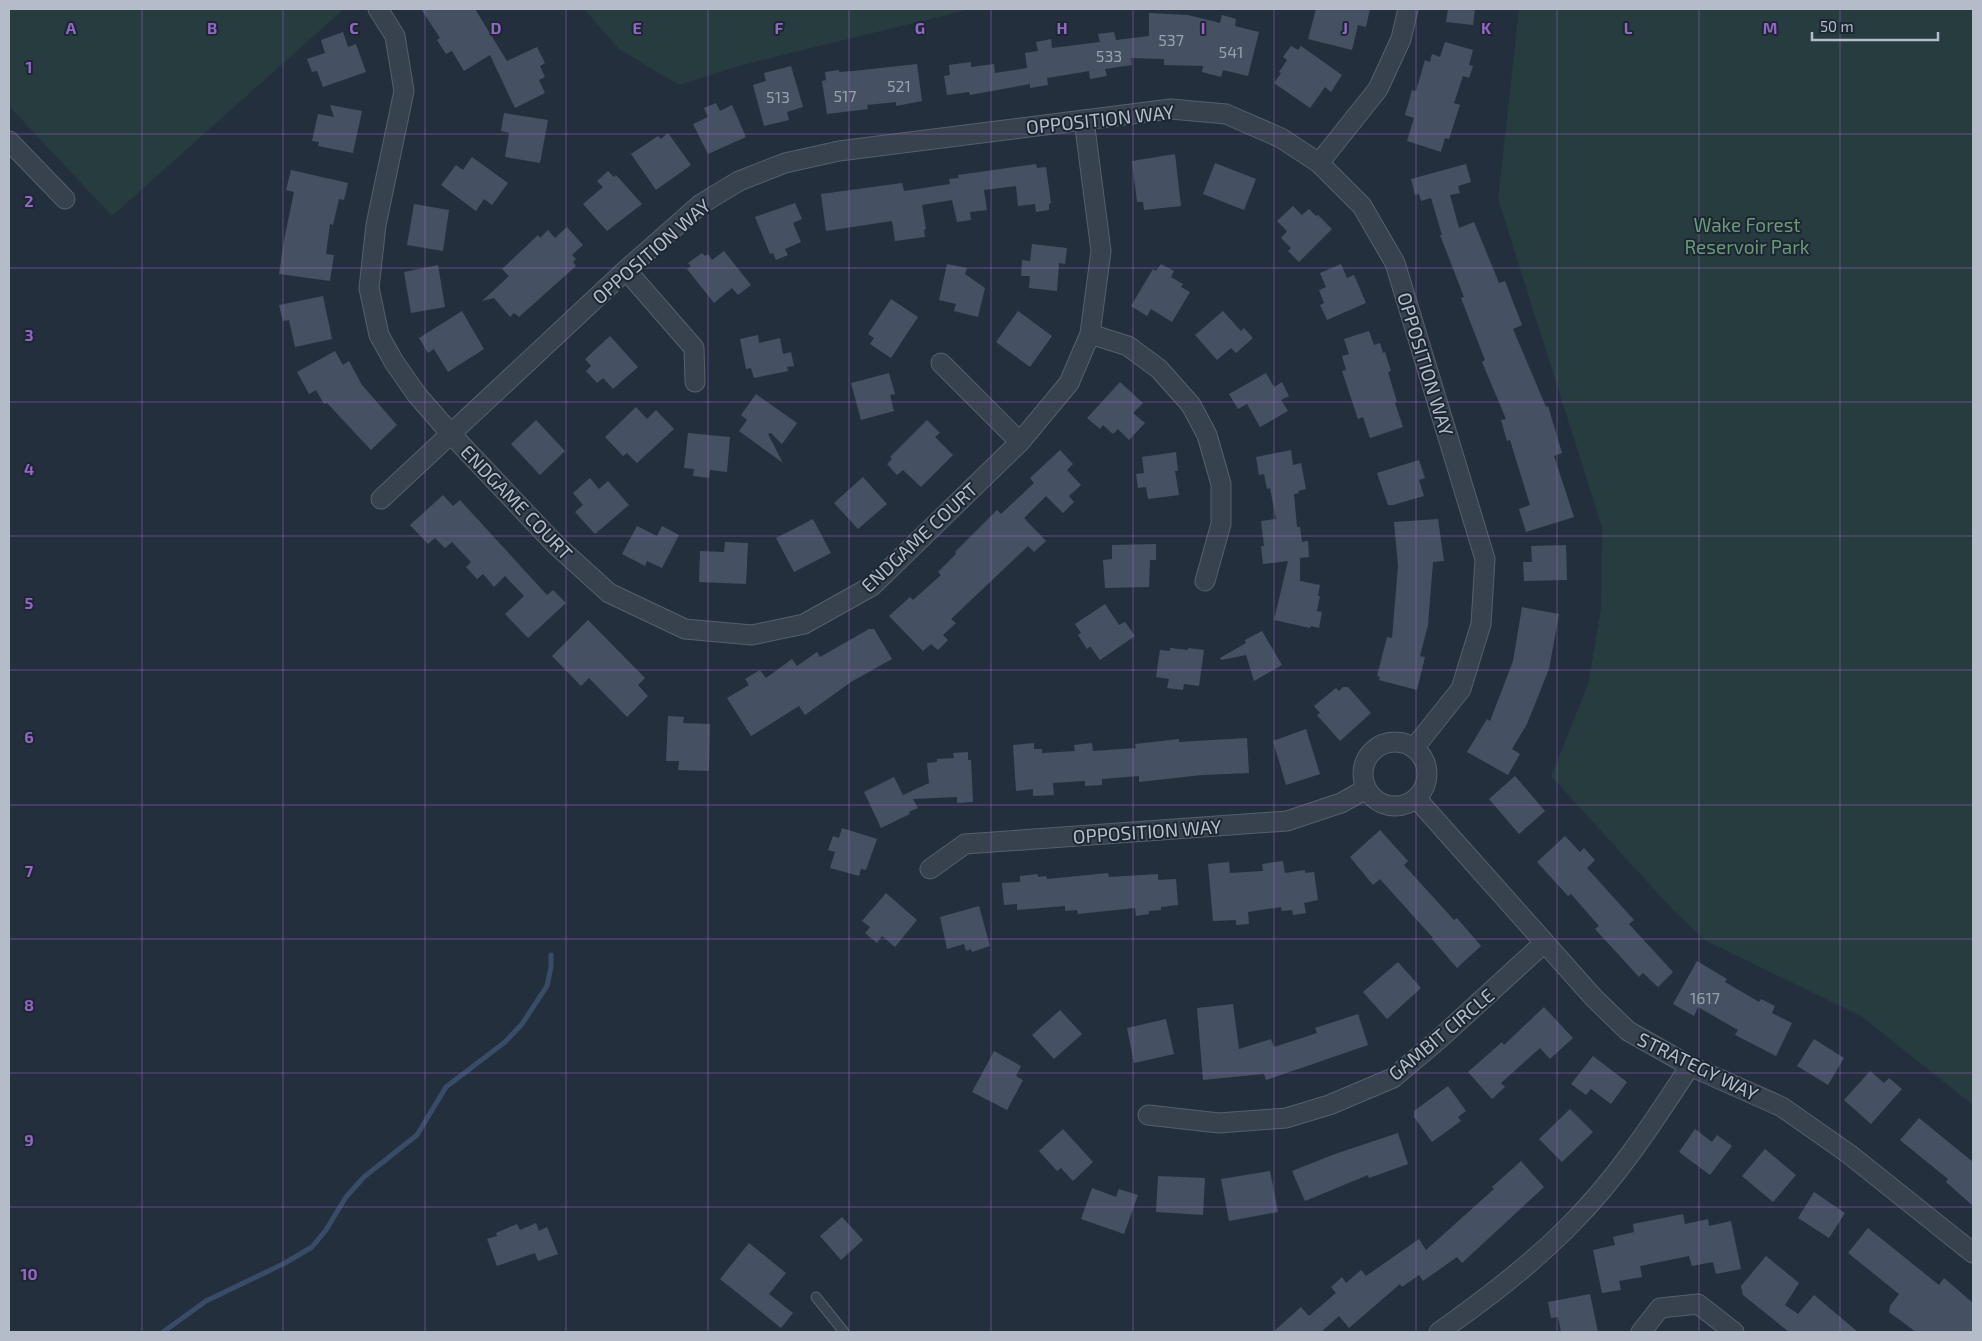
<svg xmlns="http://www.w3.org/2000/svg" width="1982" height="1341" font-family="'Exo 2',sans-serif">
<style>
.green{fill:#263c3f}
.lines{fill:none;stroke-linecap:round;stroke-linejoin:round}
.stream{stroke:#394c67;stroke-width:5}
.building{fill:#455162}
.service-casing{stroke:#565f6c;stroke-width:11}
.minor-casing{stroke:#565f6c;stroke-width:21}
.service{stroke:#38414e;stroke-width:9}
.minor{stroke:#38414e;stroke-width:19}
.grid{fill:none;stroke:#9266c3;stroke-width:1;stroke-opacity:0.55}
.labels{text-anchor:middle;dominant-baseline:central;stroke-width:4;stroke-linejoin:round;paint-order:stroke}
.number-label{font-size:16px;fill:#98a1af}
.street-label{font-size:19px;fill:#b4bcc9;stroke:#1d2633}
.park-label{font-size:19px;fill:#6b9a76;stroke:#1d2633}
.grid-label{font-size:16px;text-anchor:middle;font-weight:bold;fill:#9266c3;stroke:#1d2633;stroke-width:4;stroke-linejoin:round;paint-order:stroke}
</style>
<rect width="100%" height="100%" fill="#242f3e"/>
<g class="green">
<polygon points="9,9 344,9 112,216 9,106"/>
<polygon points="584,9 971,9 742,65 679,85 619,49"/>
<polygon points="1519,9 1973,9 1973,1105 1861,1016 1706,941 1673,910 1551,776 1588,685 1601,609 1602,527 1498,199"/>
</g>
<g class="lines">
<polyline class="stream" points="163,1332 206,1301 285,1263 312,1247 326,1230 346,1197 364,1177 417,1135 446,1087 505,1042 522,1024 547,986 551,967 551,955"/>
</g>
<g class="building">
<polygon points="421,9 475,9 507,61 537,47 545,63 540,66 545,77 539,80 545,93 515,108 490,55 464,71 452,51 446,54 437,40 440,38"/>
<polygon points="1316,9 1370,9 1366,27 1358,25 1352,50 1308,39"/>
<polygon points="1448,9 1475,9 1473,25 1446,22"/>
<polygon points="1149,13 1188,15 1220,23 1222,15 1236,19 1235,26 1259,32 1248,76 1223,70 1221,77 1202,72 1203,66 1164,65 1164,59 1131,58 1132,65 1105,69 1107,76 1090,79 1089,71 1047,78 1048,85 1030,88 1030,84 970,95 969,92 947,95 944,76 950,75 949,65 971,62 971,67 994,64 995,73 1027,68 1025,53 1038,51 1036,42 1051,39 1052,48 1100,42 1098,34 1114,32 1116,40 1149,36"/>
<polygon points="343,32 348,47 356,44 366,72 323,87 317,71 312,72 307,59 325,53 321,40"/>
<polygon points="1445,42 1473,50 1469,65 1473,66 1469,78 1463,76 1454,103 1460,105 1449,139 1445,138 1441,152 1407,141 1414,118 1405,115 1412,90 1416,91 1425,60 1430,62 1432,54 1440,57"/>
<polygon points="1291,46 1298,50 1301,46 1342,75 1331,92 1325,87 1310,108 1274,83 1281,73 1279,72 1287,60 1283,57"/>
<polygon points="917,64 922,101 896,106 896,102 867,105 868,109 827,114 822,81 826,80 825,72 839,70 839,72 853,71"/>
<polygon points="791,66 803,107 787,112 789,120 764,126 753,85 766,81 764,73"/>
<polygon points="716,103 720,111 732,105 746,137 708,154 693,124 708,117 704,108"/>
<polygon points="330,105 362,111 353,153 318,146 319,142 312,141 318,114 334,117"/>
<polygon points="504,113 548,120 540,163 505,157 509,133 501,131"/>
<polygon points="668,133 691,165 656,190 631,154 658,136 661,139"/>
<polygon points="1175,154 1181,206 1144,210 1143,202 1137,202 1132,161"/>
<polygon points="472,157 508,183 492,205 484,199 476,211 441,185 456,165 463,170"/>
<polygon points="1215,163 1256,179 1244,210 1203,194"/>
<polygon points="1036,164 1037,168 1046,167 1051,203 1049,204 1049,210 1036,212 1035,204 1018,206 1016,186 984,190 987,210 970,212 971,220 957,222 952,200 922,205 926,229 924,230 925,237 895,241 892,221 826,231 821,194 902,183 904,191 950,184 949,179 959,178 958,175"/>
<polygon points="1466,164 1471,182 1458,186 1460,193 1450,195 1459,228 1474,222 1499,283 1505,281 1522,325 1513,329 1546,407 1548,406 1562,453 1554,456 1574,517 1526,532 1519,509 1530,505 1510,440 1507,441 1501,420 1506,419 1482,362 1485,360 1461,298 1464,297 1440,235 1442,235 1431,198 1421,201 1419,194 1415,195 1411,179"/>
<polygon points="291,170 348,183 344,200 339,199 333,225 330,224 326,254 334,255 330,281 279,274 284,240 294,192 286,190"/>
<polygon points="608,171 614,177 616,175 642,204 607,231 583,204 603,187 597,181"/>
<polygon points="795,203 802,219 793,223 801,242 785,249 788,255 776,260 773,253 770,254 755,217"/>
<polygon points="414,204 449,210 443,251 407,245"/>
<polygon points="1293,206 1302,215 1309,209 1316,216 1318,215 1332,229 1299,262 1288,251 1291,248 1281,238 1287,231 1277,221"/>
<polygon points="567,227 583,245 572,255 576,259 573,262 576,266 519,317 514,313 510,317 494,298 482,301 509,276 502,269 538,235 540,238 548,230 555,238"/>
<polygon points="1032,244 1067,248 1065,264 1059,263 1057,291 1029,288 1030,276 1021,276 1022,260 1030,261"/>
<polygon points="724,251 751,285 738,295 732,288 714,303 687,269 691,266 688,263 702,253 705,256 708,254 712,260"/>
<polygon points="947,264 967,268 965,274 985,288 978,317 954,311 956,304 939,300"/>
<polygon points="1161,264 1174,271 1171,277 1183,284 1181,287 1190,292 1172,322 1151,309 1147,316 1131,306 1153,269 1156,271"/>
<polygon points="1341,264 1347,278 1354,275 1366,303 1327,320 1320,305 1324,303 1319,290 1326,287 1320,273"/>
<polygon points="438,265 445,307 411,313 404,272"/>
<polygon points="323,296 332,339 295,347 289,320 283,321 279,305"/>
<polygon points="891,299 918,317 891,358 870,344 874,338 868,334"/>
<polygon points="462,311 484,349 448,372 434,349 428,353 419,338"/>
<polygon points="1018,311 1052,336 1030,367 996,342"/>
<polygon points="1223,311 1241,331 1244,328 1253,338 1236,353 1231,348 1217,360 1195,335"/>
<polygon points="1369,331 1374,345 1380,343 1383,353 1385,352 1391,371 1388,372 1397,402 1395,403 1403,427 1370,438 1363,417 1358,419 1342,371 1346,370 1342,356 1349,354 1344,339"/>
<polygon points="758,335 759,343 780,338 783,354 791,352 794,366 787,367 788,371 754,378 751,368 746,369 740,339"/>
<polygon points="610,336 638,367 613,389 603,378 597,383 586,371 591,366 585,359"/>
<polygon points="335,351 343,365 349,361 362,385 397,425 371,450 327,403 324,404 316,390 309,394 297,372"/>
<polygon points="889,373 895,394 890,395 894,411 861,420 851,383"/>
<polygon points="1266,373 1274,387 1282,382 1289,396 1281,400 1288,411 1260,427 1247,404 1238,409 1229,394"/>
<polygon points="1120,382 1131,392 1130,393 1131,392 1143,403 1133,413 1145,423 1129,440 1118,429 1113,434 1103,425 1100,429 1087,418"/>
<polygon points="756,394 797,423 782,444 771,433 768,434 783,463 739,431 747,420 741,415"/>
<polygon points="636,407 647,419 656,410 674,429 637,463 627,453 623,456 605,437"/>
<polygon points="536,420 565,451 540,475 511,444"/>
<polygon points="927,420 940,433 935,437 953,455 921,487 903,470 897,475 887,464 892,459 890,457"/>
<polygon points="688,433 730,437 727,472 710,470 709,478 693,476 694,469 684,468"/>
<polygon points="1060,450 1073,464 1067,470 1081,485 1069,496 1074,502 1063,513 1046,496 1024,518 1046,541 1034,552 1028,546 951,619 956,623 943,635 948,640 938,650 931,644 923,651 889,616 910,597 913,600 941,575 938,572 956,554 955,552 997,510 1001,514 1034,483 1030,478"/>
<polygon points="1291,450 1293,465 1301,463 1306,489 1298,491 1299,493 1294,494 1297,527 1300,527 1302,542 1308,541 1309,557 1300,558 1300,581 1320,585 1318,596 1320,596 1317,611 1322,612 1319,628 1311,626 1310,628 1274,620 1288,561 1263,564 1261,546 1264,546 1261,521 1276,519 1270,488 1267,489 1264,474 1259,475 1256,457"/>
<polygon points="1176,452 1178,471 1175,471 1179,495 1148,499 1146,487 1138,488 1136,474 1144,473 1142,457"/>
<polygon points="1419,460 1425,478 1419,480 1424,496 1393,505 1388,505 1377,473"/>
<polygon points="863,477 887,504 858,529 834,503"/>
<polygon points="590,478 599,489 608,481 629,505 595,534 575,512 583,505 573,493"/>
<polygon points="443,495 453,506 460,500 547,595 553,590 566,603 528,638 505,614 524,596 505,576 494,587 483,574 477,579 466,567 471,562 452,542 445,548 435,538 428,544 410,525"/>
<polygon points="813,519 831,553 794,572 776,538"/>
<polygon points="1438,519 1444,561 1433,562 1428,625 1420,656 1425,657 1417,690 1379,680 1380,677 1377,676 1387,637 1392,638 1398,566 1394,522"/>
<polygon points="637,526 657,536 662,526 679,535 662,568 647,561 645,566 622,554"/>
<polygon points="725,542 748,543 746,584 699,582 700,551 724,552"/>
<polygon points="1156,544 1156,560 1150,560 1149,587 1105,588 1103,560 1112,559 1112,545"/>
<polygon points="1566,545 1567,580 1524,581 1523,562 1532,562 1531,546"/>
<polygon points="1105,604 1119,625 1125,622 1135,636 1100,660 1090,646 1087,649 1078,635 1081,633 1075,624"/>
<polygon points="1522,607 1559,614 1549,669 1527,724 1512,749 1520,754 1508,775 1467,752 1487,719 1490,721 1502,690 1513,661"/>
<polygon points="588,620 645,678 638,685 648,696 627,717 589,678 581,686 552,656"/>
<polygon points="869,629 874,629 892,659 851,682 805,715 799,706 751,736 727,698 749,685 745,679 760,670 766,678 792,659 797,666 817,652 820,657"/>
<polygon points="1262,631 1282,665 1254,681 1246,655 1221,660 1220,658 1246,643 1245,640"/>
<polygon points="1170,648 1188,650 1188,648 1204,650 1199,686 1184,684 1183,690 1167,688 1169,679 1156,677 1160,650 1170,651"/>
<polygon points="1343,687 1348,687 1371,713 1340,741 1317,715 1320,713 1314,706 1336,688 1339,691"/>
<polygon points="668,716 684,717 683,723 710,724 709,771 678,770 679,761 666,761"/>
<polygon points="1306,729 1320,774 1286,785 1273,741"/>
<polygon points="1247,738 1249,773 1202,775 1139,782 1139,776 1102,779 1102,785 1085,786 1085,781 1053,783 1054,795 1033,796 1033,789 1016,791 1013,745 1034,743 1034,749 1042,749 1042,753 1075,751 1074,745 1092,743 1093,751 1136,748 1135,744 1179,739 1179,742"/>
<polygon points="968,752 968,760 971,760 973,802 957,803 957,797 913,799 918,808 909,812 910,814 881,828 864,792 894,777 903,795 929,783 927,763 937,762 937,759 954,758 953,753"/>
<polygon points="1515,776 1545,811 1519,834 1489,799"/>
<polygon points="842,828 877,839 866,870 861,869 859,876 830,868 835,852 828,850 833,836 839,838"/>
<polygon points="1380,830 1408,861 1404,865 1454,920 1457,918 1481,946 1457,968 1432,939 1433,938 1380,879 1373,885 1350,857"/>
<polygon points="1565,836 1580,852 1584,848 1595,860 1587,868 1634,920 1629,924 1673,972 1658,987 1643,973 1639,977 1595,929 1599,926 1571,894 1568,896 1537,862"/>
<polygon points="1283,861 1285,873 1305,870 1305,873 1314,872 1318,900 1304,903 1306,913 1293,915 1292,910 1282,911 1281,907 1248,912 1249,924 1236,925 1236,920 1213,921 1208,864 1229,862 1230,873 1263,871 1262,864"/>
<polygon points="1108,873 1109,877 1158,874 1158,880 1176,879 1178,905 1161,907 1161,910 1149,911 1149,914 1136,916 1135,908 1078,914 1077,910 1065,911 1065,906 1017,910 1017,904 1004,905 1002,883 1020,882 1020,876 1038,874 1038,877 1046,876 1047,879"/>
<polygon points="886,893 917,920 895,947 882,936 877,943 865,933 870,927 862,921"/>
<polygon points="979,906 990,946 972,952 971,949 966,951 964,944 947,949 940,917"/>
<polygon points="1697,961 1727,979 1725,982 1759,1002 1761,999 1775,1006 1772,1013 1792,1023 1776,1056 1735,1035 1738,1030 1698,1007 1694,1016 1673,1004"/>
<polygon points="1398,962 1421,988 1387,1019 1363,992"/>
<polygon points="1233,1004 1239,1049 1271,1039 1274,1047 1317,1033 1315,1028 1358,1014 1368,1045 1266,1080 1264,1074 1203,1080 1197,1008"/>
<polygon points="1544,1007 1573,1038 1550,1059 1540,1048 1501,1083 1505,1087 1492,1099 1468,1072 1502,1042 1504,1045"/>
<polygon points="1060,1010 1082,1034 1054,1059 1032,1035"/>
<polygon points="1166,1019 1174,1054 1134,1063 1127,1028"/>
<polygon points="1814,1039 1844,1058 1828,1085 1797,1066"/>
<polygon points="994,1051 1021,1066 1016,1076 1023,1080 1007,1110 972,1092"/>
<polygon points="1593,1056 1627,1082 1611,1104 1591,1089 1586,1095 1571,1084"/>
<polygon points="1870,1071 1884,1083 1889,1078 1902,1089 1871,1124 1844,1100"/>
<polygon points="1448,1086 1466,1111 1458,1117 1461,1121 1432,1142 1414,1117 1414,1111"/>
<polygon points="1570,1109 1593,1132 1562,1162 1539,1139"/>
<polygon points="1919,1118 1973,1162 1973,1206 1946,1182 1948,1179 1900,1140"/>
<polygon points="1063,1129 1093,1162 1073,1181 1061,1168 1057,1171 1039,1151"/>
<polygon points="1695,1129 1712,1142 1717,1135 1732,1146 1710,1175 1679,1152"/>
<polygon points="1398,1133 1408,1164 1369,1178 1368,1175 1305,1201 1292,1171 1335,1154"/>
<polygon points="1765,1149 1796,1175 1773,1202 1742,1176"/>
<polygon points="1521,1161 1544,1187 1462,1263 1457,1257 1423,1281 1419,1275 1402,1287 1400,1284 1349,1328 1339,1316 1321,1332 1273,1332 1301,1307 1309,1316 1336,1293 1331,1287 1342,1277 1346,1283 1361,1270 1366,1276 1419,1239 1426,1250 1494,1189 1492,1187"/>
<polygon points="1270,1171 1278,1212 1229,1221 1221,1179"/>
<polygon points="1158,1176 1205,1178 1203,1215 1156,1212"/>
<polygon points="1092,1188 1116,1197 1119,1189 1138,1195 1124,1234 1081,1219"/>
<polygon points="1814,1192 1845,1213 1829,1238 1798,1218"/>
<polygon points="1683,1214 1685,1224 1708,1219 1709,1226 1731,1221 1741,1269 1716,1274 1713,1262 1692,1266 1689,1256 1640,1266 1642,1277 1619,1281 1621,1290 1602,1293 1593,1250 1615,1245 1613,1237 1634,1232 1633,1224"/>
<polygon points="842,1217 863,1240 841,1260 820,1236"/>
<polygon points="536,1223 539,1231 547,1227 558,1254 538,1261 535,1253 497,1266 487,1239 497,1236 496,1233 517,1224 520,1230"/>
<polygon points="1868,1228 1939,1285 1944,1278 1973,1303 1973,1332 1916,1332 1889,1312 1890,1306 1899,1294 1848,1253"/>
<polygon points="749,1243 786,1273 769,1294 793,1313 781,1328 720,1279"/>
<polygon points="1766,1256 1799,1283 1785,1305 1798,1314 1814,1295 1858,1332 1789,1332 1743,1295 1741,1286"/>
<polygon points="1590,1294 1598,1332 1561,1332 1558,1317 1551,1318 1548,1302"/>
</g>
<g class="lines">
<g class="service-casing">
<polyline id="service" points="816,1297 844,1332"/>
</g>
<g class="minor-casing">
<g id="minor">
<polyline points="378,9 395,36 404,91 376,225 369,288 379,335 394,362 417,395 451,434 556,545 609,593 685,629 752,635 804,624 872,586 1020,442 1069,383 1090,334 1101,251 1084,120"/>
<polyline points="9,141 65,199"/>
<polyline points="1319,163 1378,89 1401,39 1408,9"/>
<polyline points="626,270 694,348 695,382"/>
<polyline points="1090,334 1128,346 1159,369 1191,405 1207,435 1221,484 1221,524 1205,581"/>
<polyline points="941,363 1020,442"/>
<polyline points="381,499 626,270 701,204 739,181 785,163 839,151 1171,109 1226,114 1281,138 1319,163 1362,206 1395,263 1485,559 1481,624 1461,689 1414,748"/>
<circle cx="1395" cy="774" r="32"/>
<polyline points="1416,798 1594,998 1628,1031 1690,1066 1782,1107 1849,1154 1973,1253"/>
<polyline points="930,869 965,844 1287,821 1341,803 1366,789"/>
<polyline points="1148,1115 1219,1123 1286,1118 1329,1105 1393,1078 1438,1040 1544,943"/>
<path d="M1439 1332C1486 1299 1531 1265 1571 1224 1618 1177 1654 1121 1690 1066"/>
<polyline points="1641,1332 1660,1308 1698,1304 1734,1332"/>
</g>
</g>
<use href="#service" class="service"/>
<use href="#minor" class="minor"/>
</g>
<path class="grid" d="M142 9V1332M283 9V1332M425 9V1332M566 9V1332M708 9V1332M849 9V1332M991 9V1332M1133 9V1332M1274 9V1332M1416 9V1332M1557 9V1332M1699 9V1332M1840 9V1332M9 134H1973M9 268H1973M9 402H1973M9 536H1973M9 670H1973M9 805H1973M9 939H1973M9 1073H1973M9 1207H1973"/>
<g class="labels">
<g class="number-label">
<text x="1171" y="39">537</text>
<text x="1231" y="51">541</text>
<text x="1109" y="55">533</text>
<text x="899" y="85">521</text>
<text x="845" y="95">517</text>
<text x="778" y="96">513</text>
<text x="1705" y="997">1617</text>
</g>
<g class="street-label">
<text transform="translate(1100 119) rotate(-6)">OPPOSITION WAY</text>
<text transform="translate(651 251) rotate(-41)">OPPOSITION WAY</text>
<text transform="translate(1426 364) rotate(73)">OPPOSITION WAY</text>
<text transform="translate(517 502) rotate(46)">ENDGAME COURT</text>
<text transform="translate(919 537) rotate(-43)">ENDGAME COURT</text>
<text transform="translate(1147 831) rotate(-4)">OPPOSITION WAY</text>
<text transform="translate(1441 1034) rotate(-40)">GAMBIT CIRCLE</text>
<text transform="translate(1698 1066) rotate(26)">STRATEGY WAY</text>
</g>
<g class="park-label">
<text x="1747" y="224">Wake Forest<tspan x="1747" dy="22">Reservoir Park</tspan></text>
</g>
</g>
<g class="grid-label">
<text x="71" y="34">A</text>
<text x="212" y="34">B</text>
<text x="354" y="34">C</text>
<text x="496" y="34">D</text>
<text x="637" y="34">E</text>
<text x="779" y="34">F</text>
<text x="920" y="34">G</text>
<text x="1062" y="34">H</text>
<text x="1203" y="34">I</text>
<text x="1345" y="34">J</text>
<text x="1486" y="34">K</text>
<text x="1628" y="34">L</text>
<text x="1770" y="34">M</text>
<text x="29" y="73">1</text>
<text x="29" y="207">2</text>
<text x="29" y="341">3</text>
<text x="29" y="475">4</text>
<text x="29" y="609">5</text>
<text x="29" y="743">6</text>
<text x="29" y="877">7</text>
<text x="29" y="1011">8</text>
<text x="29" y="1146">9</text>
<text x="29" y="1280">10</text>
</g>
<rect width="1982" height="1341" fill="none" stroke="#b4bcc9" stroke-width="20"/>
<path d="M1812 32v8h126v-8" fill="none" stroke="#b4bcc9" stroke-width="2.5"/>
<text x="1820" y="32" font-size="15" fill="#b4bcc9" stroke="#1d2633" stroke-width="4" paint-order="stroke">50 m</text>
</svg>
